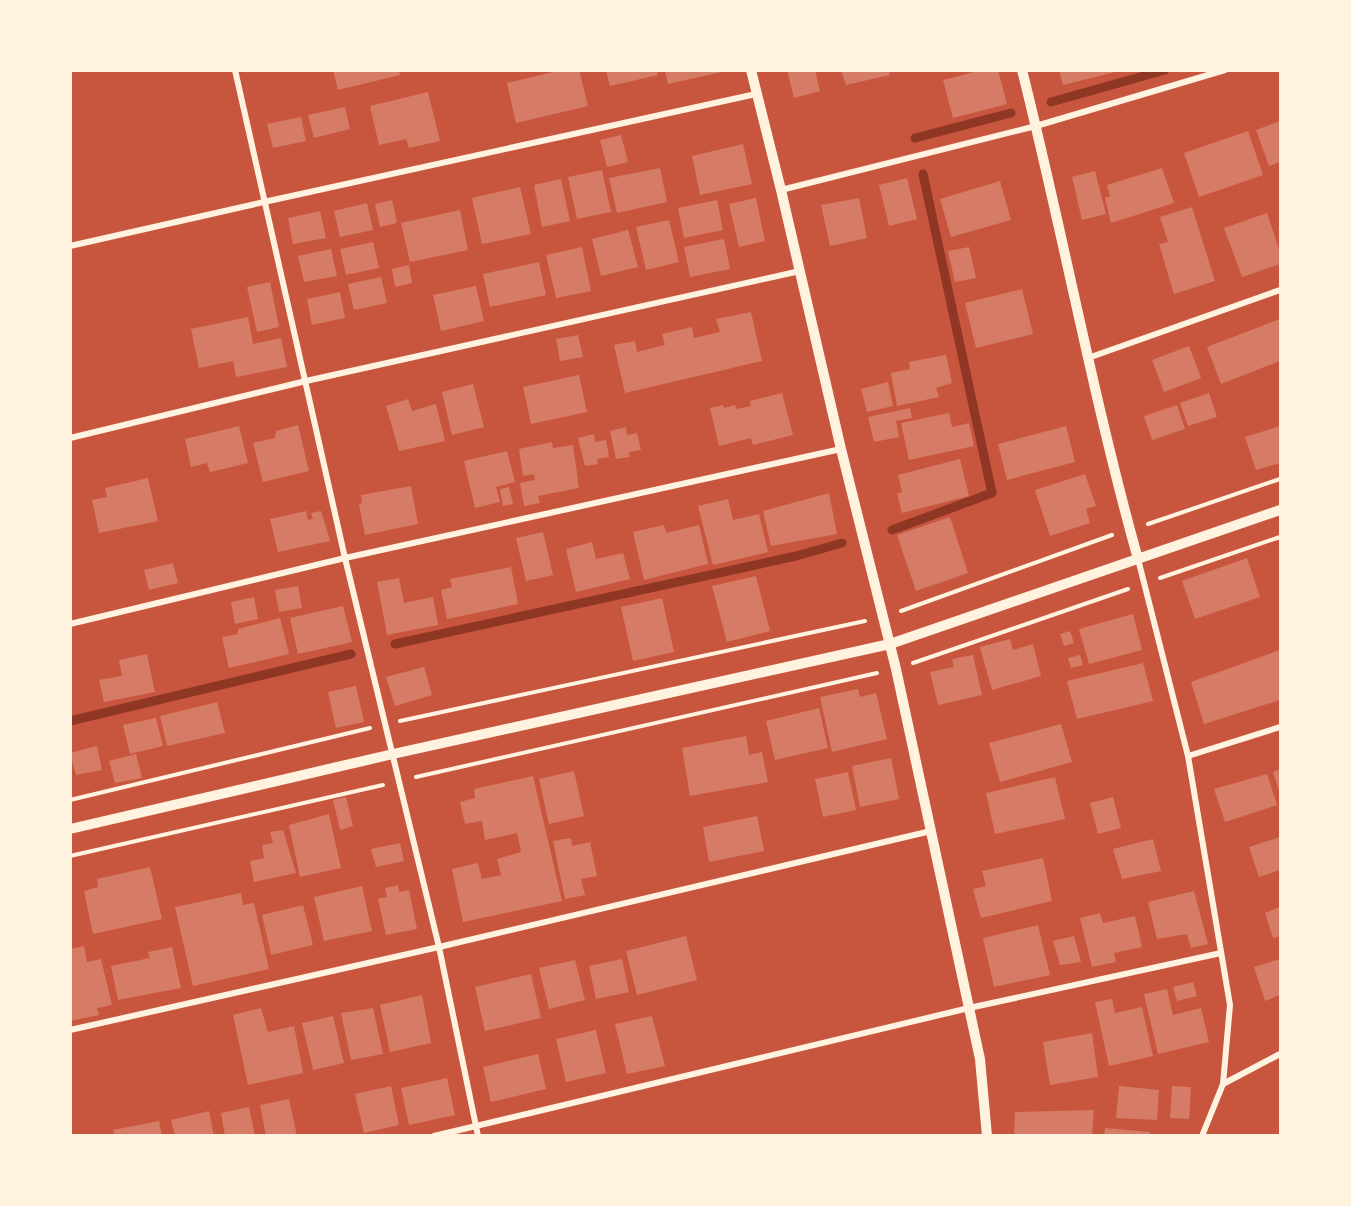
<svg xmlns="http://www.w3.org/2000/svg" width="1351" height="1206" font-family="'DM Sans',sans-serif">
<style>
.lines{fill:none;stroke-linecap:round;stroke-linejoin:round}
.stream{stroke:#8f3625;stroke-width:9}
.building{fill:#d67c66}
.path{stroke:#fff3e0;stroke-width:4}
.minor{stroke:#fff3e0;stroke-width:6}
.tertiary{stroke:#fff3e0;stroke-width:10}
</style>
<rect width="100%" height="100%" fill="#c8553d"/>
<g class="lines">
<g class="stream">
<polyline points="1051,102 1165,70"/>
<polyline points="915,138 1011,113"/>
<polyline points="892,530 992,493 923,174"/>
<polyline points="395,644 796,556 842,543"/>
<polyline points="70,721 351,654"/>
</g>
</g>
<g class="building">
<polygon points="333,70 399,70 400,75 338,90"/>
<polygon points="562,70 579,70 588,106 516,123 507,83"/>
<polygon points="606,70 657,70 658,75 610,86"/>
<polygon points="665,70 725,70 726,71 668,84"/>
<polygon points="787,70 815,70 820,91 794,98"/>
<polygon points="841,70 889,70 890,75 846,85"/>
<polygon points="982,70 998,70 1007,104 953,118 943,80"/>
<polygon points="1059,70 1119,70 1119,71 1063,85"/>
<polygon points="428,92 440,141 409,148 406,139 379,145 370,106"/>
<polygon points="345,107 350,129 314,138 308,115"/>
<polygon points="301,117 306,141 273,148 267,124"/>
<polygon points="1280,121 1280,162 1269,166 1256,130"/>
<polygon points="1248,131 1263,175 1199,197 1184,153"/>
<polygon points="621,135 628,162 607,167 600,140"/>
<polygon points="743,144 752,184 700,195 692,156"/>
<polygon points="660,168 667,202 617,213 609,178"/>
<polygon points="1162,168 1174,203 1111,223 1105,198 1110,196 1107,185"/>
<polygon points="602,170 611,212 577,219 568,177"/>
<polygon points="1095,171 1106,214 1082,220 1072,177"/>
<polygon points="907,178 917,219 889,226 879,185"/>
<polygon points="561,179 570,221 542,227 534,185"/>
<polygon points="1000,181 1011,220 951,237 940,199"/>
<polygon points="520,187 531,234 482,244 472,198"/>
<polygon points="756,198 765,241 739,247 729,204"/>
<polygon points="859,198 867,238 830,246 821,205"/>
<polygon points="392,200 397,223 380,227 375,204"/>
<polygon points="717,200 723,230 684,238 678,208"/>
<polygon points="367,203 373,230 340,237 334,211"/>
<polygon points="1192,207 1215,281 1174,294 1159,244 1168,242 1160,217"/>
<polygon points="460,210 468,250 410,262 401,223"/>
<polygon points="320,211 326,238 293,244 288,218"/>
<polygon points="1267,213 1280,252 1280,264 1242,277 1224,228"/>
<polygon points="669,220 679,262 646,270 636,227"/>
<polygon points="628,230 638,267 601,276 592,239"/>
<polygon points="724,239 730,269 690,277 684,247"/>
<polygon points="373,242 379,268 346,275 340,249"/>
<polygon points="582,247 591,291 556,298 546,255"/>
<polygon points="969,247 976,278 955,282 948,251"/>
<polygon points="331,249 337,276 304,282 298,256"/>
<polygon points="539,262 546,295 490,307 483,274"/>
<polygon points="409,265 412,283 395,287 392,269"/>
<polygon points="381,277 387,303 354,310 348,284"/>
<polygon points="270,282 279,327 257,332 247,287"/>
<polygon points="476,286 484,321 441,331 433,295"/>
<polygon points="1022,289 1033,334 976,348 965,303"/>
<polygon points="340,292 345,318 312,325 307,299"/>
<polygon points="751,312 762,361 625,393 614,345 635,341 637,352 665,345 662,334 692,327 694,338 720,332 716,319"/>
<polygon points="248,317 253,344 281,338 287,367 236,377 233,361 199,368 191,329"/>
<polygon points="1280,319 1280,361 1221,384 1207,347"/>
<polygon points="578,335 583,357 560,361 556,339"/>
<polygon points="1189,346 1201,378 1164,392 1152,360"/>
<polygon points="946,355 952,383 936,388 939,397 897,406 891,373 910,369 909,362"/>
<polygon points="579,375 587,412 531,424 523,387"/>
<polygon points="888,382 893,406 867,412 861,389"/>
<polygon points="473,384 484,427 452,435 442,392"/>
<polygon points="782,393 793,435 753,445 751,438 719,446 710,408 723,405 724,408 735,405 736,409 751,406 750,401"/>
<polygon points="1209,393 1217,417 1188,426 1180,403"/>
<polygon points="408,399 412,411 436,404 445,441 399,451 386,406"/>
<polygon points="1177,405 1185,429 1152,440 1144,416"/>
<polygon points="910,408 912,418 896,421 899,437 874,442 868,417"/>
<polygon points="949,413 952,427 969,423 974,446 909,460 901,423"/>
<polygon points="298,425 309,471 263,482 253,443 275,438 276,431"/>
<polygon points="239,426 248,463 210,472 207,463 191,467 185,439"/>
<polygon points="1066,426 1075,462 1007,480 998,444"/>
<polygon points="1280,426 1280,463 1256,470 1245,437"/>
<polygon points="626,427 627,435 637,433 641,450 629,452 630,457 616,459 610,431"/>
<polygon points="594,434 595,442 606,440 609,457 597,459 598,464 585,466 578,438"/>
<polygon points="552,442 553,448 573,445 579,488 538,496 540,503 524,506 520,483 535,480 534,474 523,476 519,449"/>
<polygon points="507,451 515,482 496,487 500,502 475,508 464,461"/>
<polygon points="960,459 969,496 902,513 897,494 902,492 898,475"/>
<polygon points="1085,474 1096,506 1086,509 1090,523 1050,536 1035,490"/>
<polygon points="148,478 158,521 99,533 92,500 107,497 105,488"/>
<polygon points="411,486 418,524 365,535 359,504 362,503 361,495"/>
<polygon points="509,487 513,504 503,506 500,489"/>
<polygon points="829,493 837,534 771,546 763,511"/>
<polygon points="728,499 733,520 759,514 768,552 713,565 698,506"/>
<polygon points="306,511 308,520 313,519 311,513 321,511 330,541 278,552 270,519"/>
<polygon points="950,517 968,573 916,591 897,535"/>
<polygon points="664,525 666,533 699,525 708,564 644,580 633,532"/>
<polygon points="543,532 553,575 526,581 516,538"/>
<polygon points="592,542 596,559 623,553 630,579 576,592 566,549"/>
<polygon points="1247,558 1260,597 1195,619 1182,581"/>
<polygon points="173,563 178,583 149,590 144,570"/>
<polygon points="511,567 518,604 447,619 441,590 452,587 450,579"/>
<polygon points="756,576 770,631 727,642 712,586"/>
<polygon points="399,578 404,603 433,597 438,625 387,635 377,582"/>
<polygon points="298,586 302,608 279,612 275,590"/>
<polygon points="254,597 258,619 235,624 231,602"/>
<polygon points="662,598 674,652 633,661 621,607"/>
<polygon points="343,606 352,642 298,654 290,618"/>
<polygon points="1133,614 1142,650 1089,664 1079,629"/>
<polygon points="280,618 289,654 229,668 222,637 238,634 238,629"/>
<polygon points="1070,631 1074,643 1064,646 1060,634"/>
<polygon points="1010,639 1013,650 1033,644 1041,676 992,690 980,647"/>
<polygon points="1280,650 1280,700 1204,724 1191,682"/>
<polygon points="147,654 155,692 104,702 99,680 122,676 119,660"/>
<polygon points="973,655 982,695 938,705 930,672 954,667 952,659"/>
<polygon points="1080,655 1083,665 1071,668 1068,658"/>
<polygon points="1143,663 1153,701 1077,719 1067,681"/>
<polygon points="424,667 432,695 395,706 386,677"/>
<polygon points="356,686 364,722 336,728 328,692"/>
<polygon points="858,689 860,697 876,693 887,739 832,752 820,697"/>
<polygon points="217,702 225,733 167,746 160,716"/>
<polygon points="819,708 828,748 775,760 766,721"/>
<polygon points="156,718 163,746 130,754 123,725"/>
<polygon points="1061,724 1072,762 1000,782 989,743"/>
<polygon points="746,736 749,755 762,752 768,782 690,796 682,748"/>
<polygon points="97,746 102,770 76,775 70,753"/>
<polygon points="136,754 142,778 115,783 109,761"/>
<polygon points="891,758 899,799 860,807 852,766"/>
<polygon points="1280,769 1280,794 1273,772"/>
<polygon points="574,771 584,816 549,824 539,779"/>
<polygon points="848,772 856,810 823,817 815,779"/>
<polygon points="1267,774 1277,805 1225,822 1214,789"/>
<polygon points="533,776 562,901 463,922 452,869 478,863 482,879 501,875 497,859 521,852 517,833 485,840 482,821 465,824 460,802 475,798 474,789"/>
<polygon points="1055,777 1065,819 995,834 986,793"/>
<polygon points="346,797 353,826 340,830 333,800"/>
<polygon points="1113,797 1121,828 1098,834 1090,803"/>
<polygon points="329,814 341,868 300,877 289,825"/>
<polygon points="757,816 764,851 709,862 703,827"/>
<polygon points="283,830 296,873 254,882 250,861 264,858 262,845 273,843 270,832"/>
<polygon points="1280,837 1280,870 1259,877 1249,847"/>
<polygon points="571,838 572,846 590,842 597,876 581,879 585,895 565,899 553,841"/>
<polygon points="1153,839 1161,871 1122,879 1113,849"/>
<polygon points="400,843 404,861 376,867 371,849"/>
<polygon points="1043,858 1052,901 981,918 973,889 986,886 982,871"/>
<polygon points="150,867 162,919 93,934 84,891 98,887 97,879"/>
<polygon points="398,885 399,892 409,890 417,929 386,935 378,899 387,897 385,888"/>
<polygon points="362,886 372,931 324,941 314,897"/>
<polygon points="1194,891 1208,944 1191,948 1187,934 1157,939 1148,902"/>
<polygon points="241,893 243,905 254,903 269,969 193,986 175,907"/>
<polygon points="303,905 313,945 271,955 262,915"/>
<polygon points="1280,907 1280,936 1273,938 1265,913"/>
<polygon points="1100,913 1103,923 1135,916 1142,947 1114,953 1116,962 1092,967 1080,918"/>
<polygon points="1038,925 1050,975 994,987 983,938"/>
<polygon points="686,936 697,980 637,995 626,951"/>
<polygon points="1074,936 1081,962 1060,965 1053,941"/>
<polygon points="84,946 87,962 101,959 112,1005 97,1008 99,1015 70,1021 70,949"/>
<polygon points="172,947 181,988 118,1000 111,966 150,958 148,952"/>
<polygon points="622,959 629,992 596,999 589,966"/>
<polygon points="1280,959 1280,995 1265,1001 1254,967"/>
<polygon points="575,960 585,1000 549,1009 539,968"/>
<polygon points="531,974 541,1018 485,1031 475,987"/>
<polygon points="1193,982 1197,996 1177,1001 1173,987"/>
<polygon points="1167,989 1173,1015 1201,1008 1209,1042 1158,1054 1144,994"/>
<polygon points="422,995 431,1043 390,1052 380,1005"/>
<polygon points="1112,999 1115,1013 1142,1007 1153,1056 1109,1066 1095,1002"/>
<polygon points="261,1008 268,1032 294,1026 303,1073 248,1085 233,1015"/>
<polygon points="373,1008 383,1054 351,1060 341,1013"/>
<polygon points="333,1016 344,1063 313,1070 302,1023"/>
<polygon points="652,1016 665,1066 627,1074 615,1024"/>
<polygon points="596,1030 606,1073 566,1082 556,1039"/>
<polygon points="1092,1033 1098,1077 1050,1085 1043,1042"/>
<polygon points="538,1054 546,1089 491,1102 483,1067"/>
<polygon points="447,1078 455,1115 409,1125 401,1088"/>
<polygon points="391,1086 399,1125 364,1133 355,1094"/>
<polygon points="1119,1086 1159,1090 1157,1120 1116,1118"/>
<polygon points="1172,1086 1191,1087 1189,1119 1170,1118"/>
<polygon points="289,1099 297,1136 266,1136 260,1105"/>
<polygon points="249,1107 255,1136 225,1136 221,1113"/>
<polygon points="1094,1110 1092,1136 1014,1136 1015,1112"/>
<polygon points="209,1111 214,1136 175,1136 171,1120"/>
<polygon points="159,1121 162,1136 115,1136 113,1130"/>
<polygon points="1105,1128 1150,1132 1150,1136 1104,1136"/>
</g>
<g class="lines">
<g class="path">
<polyline points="1148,524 1280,479"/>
<polyline points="1160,578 1280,537"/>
<polyline points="901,611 1112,535"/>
<polyline points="913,663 1128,589"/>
<polyline points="400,721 865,621"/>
<polyline points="416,777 877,673"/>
<polyline points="70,800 370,728"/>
<polyline points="70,856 383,785"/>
</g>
<g class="minor">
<polyline points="235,70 345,558 439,947 478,1136"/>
<polyline points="781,190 1036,126 1225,70"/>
<polyline points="70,246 264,202 756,94"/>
<polyline points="1088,358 1280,290"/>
<polyline points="70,438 306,381 800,271"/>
<polyline points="1138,559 1188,756 1230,1005 1223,1084 1202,1136"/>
<polyline points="70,624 345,558 841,449"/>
<polyline points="1188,756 1280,727"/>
<polyline points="70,1030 439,947 931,831"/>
<polyline points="1223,1084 1280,1054"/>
<polyline points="434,1136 969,1008 1221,953"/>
</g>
<g class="tertiary">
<polyline points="751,70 781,190 841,449 896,669 980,1059 987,1136"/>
<path d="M1022 70C1063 233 1093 398 1138 559"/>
<polyline points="70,829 393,754 890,644 1280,510"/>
</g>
</g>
<rect width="1351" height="1206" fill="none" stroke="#fff3e0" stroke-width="144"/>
</svg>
